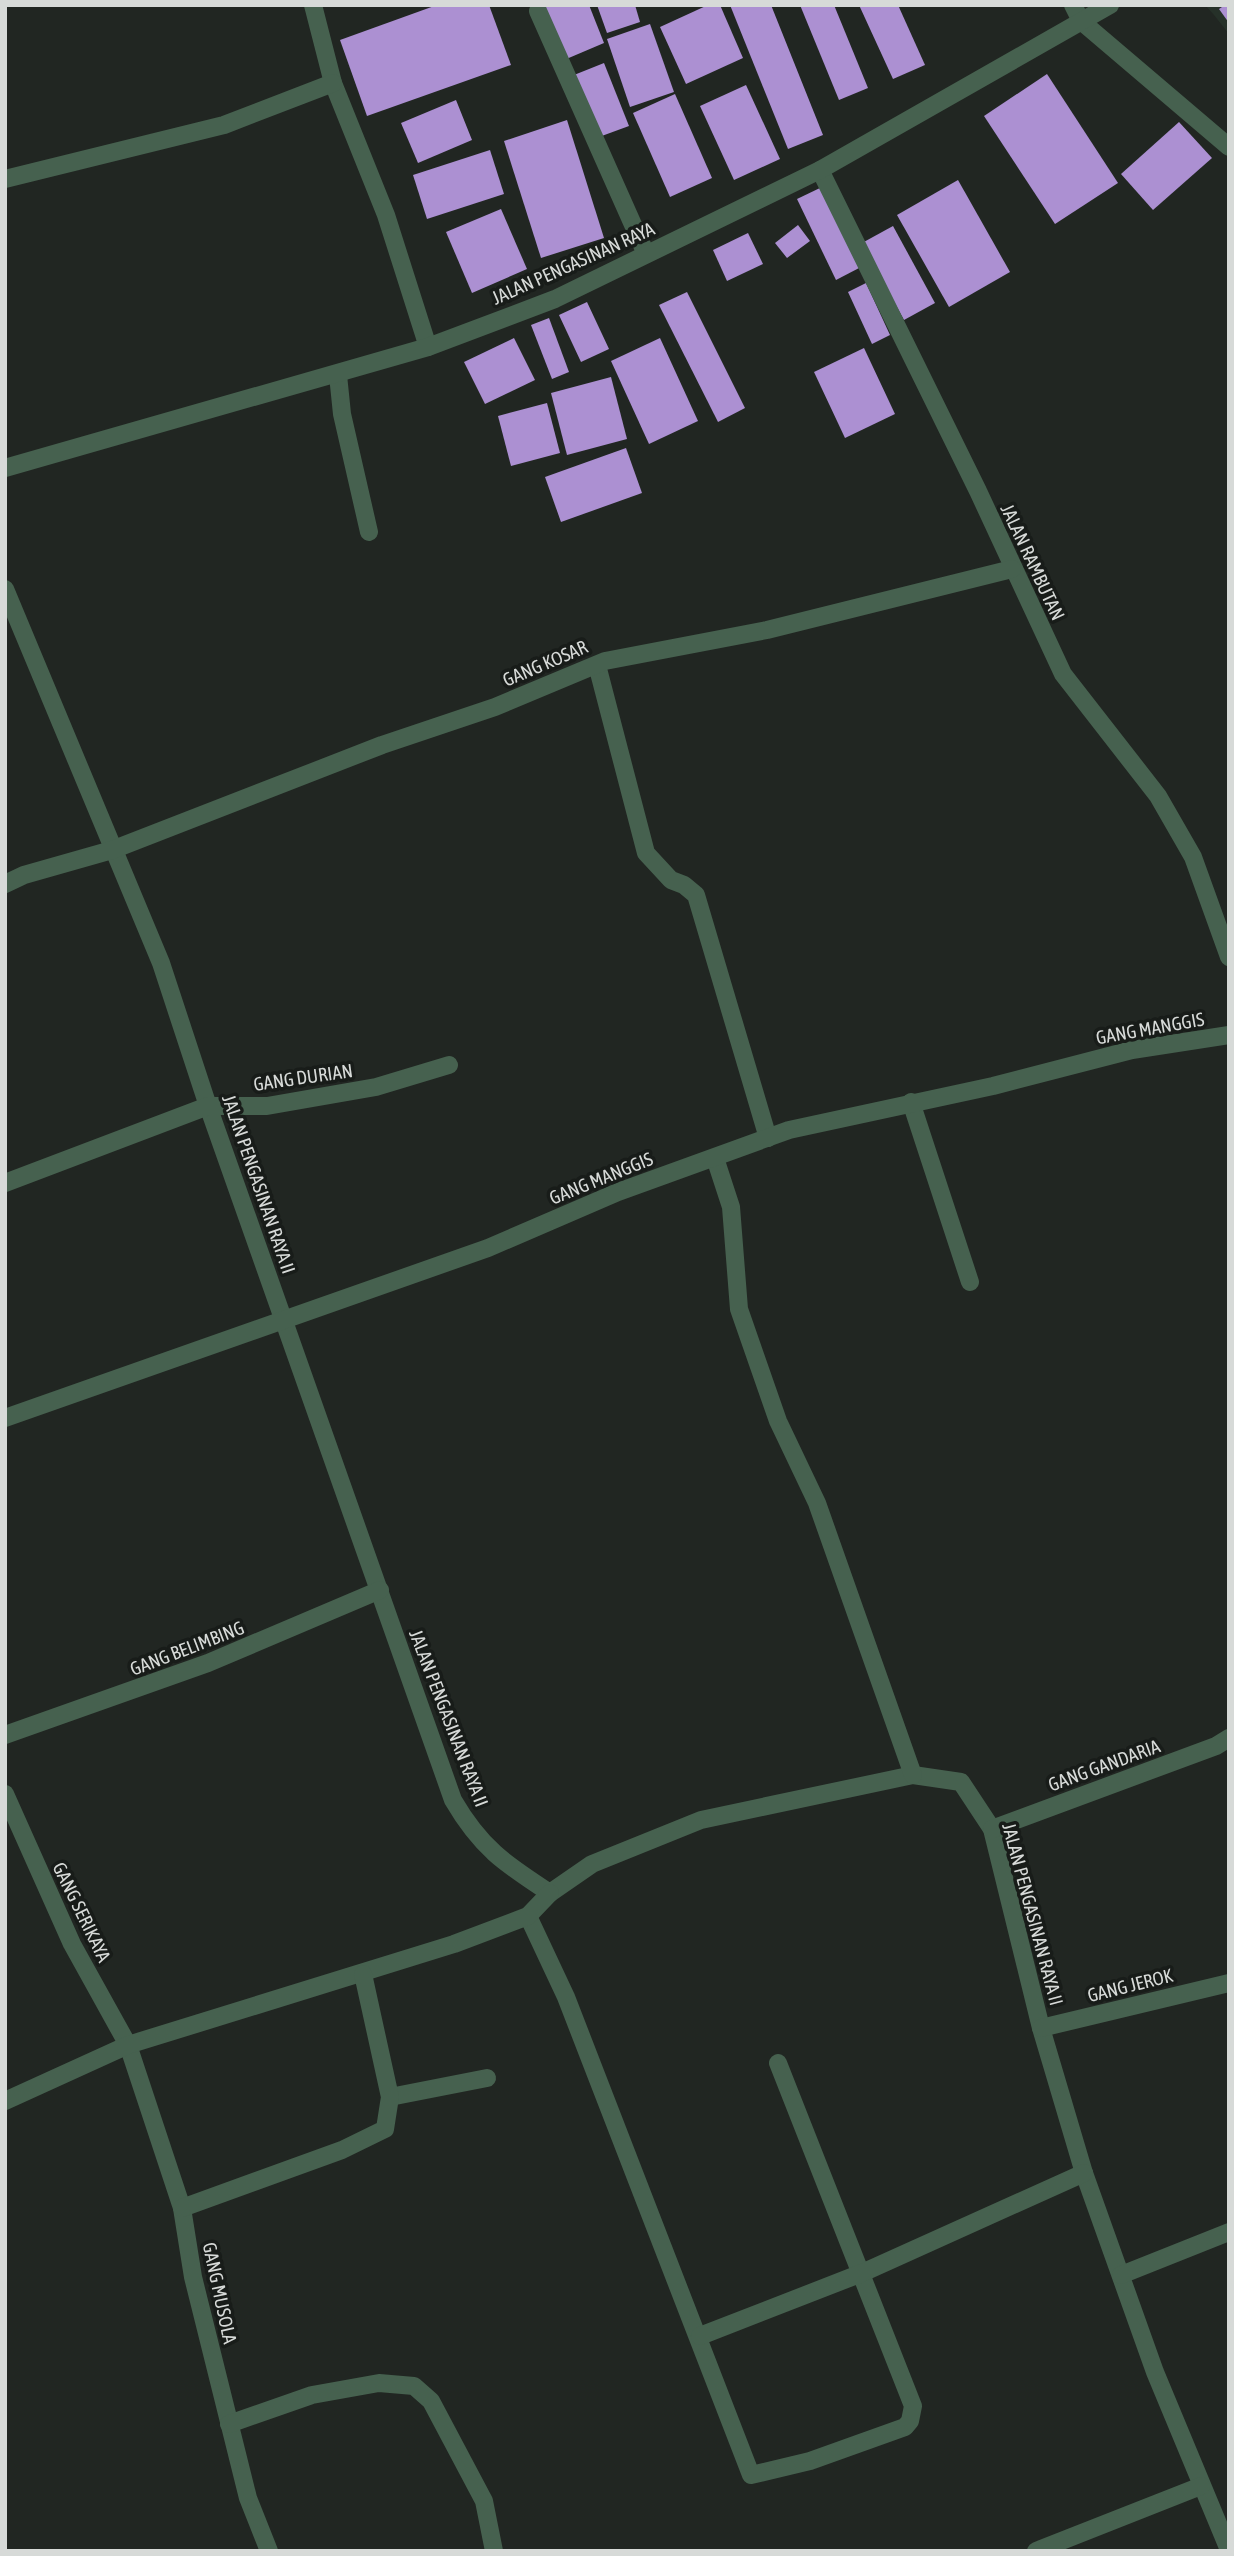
<svg xmlns="http://www.w3.org/2000/svg" width="1234" height="2556" font-family="'Asap Condensed',sans-serif">
<style>
.built{fill:#263129}
.building{fill:#ac90d2}
.lines{fill:none;stroke-linecap:round;stroke-linejoin:round}
.minor{stroke:#46614f;stroke-width:18}
.labels{text-anchor:middle;dominant-baseline:central;stroke-width:7;stroke-linejoin:round;paint-order:stroke}
.street-label{font-size:19px;fill:#d7dad8;stroke:#181c19}
</style>
<rect width="100%" height="100%" fill="#212622"/>
<polygon class="built" points="1205,5 1229,5 1229,34 1214,15"/>
<g class="building">
<polygon points="437,5 489,5 511,65 367,116 340,40"/>
<polygon points="542,5 589,5 604,43 564,60"/>
<polygon points="597,5 635,5 640,22 607,33"/>
<polygon points="708,5 720,5 743,58 686,84 660,27"/>
<polygon points="730,5 771,5 823,135 788,149"/>
<polygon points="800,5 834,5 868,88 839,100"/>
<polygon points="859,5 898,5 925,65 893,79"/>
<polygon points="1225,5 1229,5 1229,23 1219,9"/>
<polygon points="650,24 674,92 630,107 607,39"/>
<polygon points="604,63 629,126 599,137 574,75"/>
<polygon points="1047,74 1118,183 1055,224 984,116"/>
<polygon points="746,85 780,159 734,180 700,106"/>
<polygon points="675,94 712,178 670,197 633,113"/>
<polygon points="456,100 472,140 418,163 401,123"/>
<polygon points="567,120 604,238 541,258 504,141"/>
<polygon points="1179,122 1212,158 1153,210 1121,174"/>
<polygon points="490,150 504,194 427,219 413,175"/>
<polygon points="958,180 1010,272 949,307 897,215"/>
<polygon points="822,187 861,267 836,280 797,199"/>
<polygon points="501,209 527,269 472,293 446,232"/>
<polygon points="798,225 810,241 787,258 775,243"/>
<polygon points="893,226 935,303 904,320 862,243"/>
<polygon points="748,233 763,264 727,281 713,250"/>
<polygon points="866,283 890,335 872,344 848,292"/>
<polygon points="687,292 745,408 718,422 659,305"/>
<polygon points="587,302 609,349 581,362 559,315"/>
<polygon points="549,318 569,372 552,379 531,325"/>
<polygon points="514,338 535,380 485,404 464,362"/>
<polygon points="660,338 698,421 649,444 611,361"/>
<polygon points="864,348 895,414 845,438 814,372"/>
<polygon points="611,377 627,439 567,455 551,393"/>
<polygon points="547,403 560,453 511,466 498,416"/>
<polygon points="626,448 642,493 561,522 545,477"/>
</g>
<g class="lines">
<g class="minor">
<polyline points="313,5 333,83 386,215 428,347"/>
<polyline points="1073,5 1081,21 1229,147"/>
<polyline points="538,11 646,254"/>
<polyline points="820,170 978,491 1063,674 1158,796 1193,857 1229,957"/>
<polyline points="5,179 224,125 333,83"/>
<polyline points="338,375 342,414 369,532"/>
<polyline points="5,468 428,347 555,299 820,170 1110,5"/>
<path d="M5 589 161 963 208 1106 453 1800C481 1848 504 1863 550 1893L592 1864 701 1820 913 1775 961 1782 992 1829 1041 2028 1084 2173 1155 2372 1229 2550"/>
<polyline points="597,665 646,853 671,880 684,885 696,895 768,1138"/>
<polyline points="5,884 24,875 112,850 382,745 495,707 605,661 767,630 1012,569"/>
<polyline points="911,1102 970,1282"/>
<polyline points="715,1158 731,1207 739,1309 778,1421 817,1503 913,1775"/>
<polyline points="5,1183 208,1106 267,1106 376,1087 449,1065"/>
<polyline points="5,1418 488,1248 618,1192 789,1130 993,1086 1132,1050 1229,1035"/>
<polyline points="5,1735 208,1663 380,1590"/>
<polyline points="5,1794 72,1944 128,2045 182,2208 193,2277 248,2498 269,2551"/>
<polyline points="992,1829 1216,1746 1229,1738"/>
<polyline points="528,1916 566,1997 751,2475 810,2461 905,2427 910,2421 913,2406 778,2063"/>
<polyline points="1041,2028 1229,1983"/>
<polyline points="390,2097 487,2078"/>
<polyline points="5,2101 128,2045 454,1944 528,1916 550,1893"/>
<polyline points="182,2208 342,2150 385,2129 390,2097 363,1974"/>
<polyline points="1121,2275 1229,2232"/>
<polyline points="700,2336 862,2273 1084,2173"/>
<polyline points="229,2424 312,2395 379,2383 414,2386 431,2401 484,2501 494,2551"/>
<polyline points="1036,2551 1201,2486"/>
</g>
</g>
<g class="labels">
<g class="street-label">
<text transform="translate(573 263) rotate(-24)">JALAN PENGASINAN RAYA</text>
<text transform="translate(1033 562) rotate(65)">JALAN RAMBUTAN</text>
<text transform="translate(545 663) rotate(-23)">GANG KOSAR</text>
<text transform="translate(1150 1028) rotate(-10)">GANG MANGGIS</text>
<text transform="translate(303 1077) rotate(-8)">GANG DURIAN</text>
<text transform="translate(601 1178) rotate(-22)">GANG MANGGIS</text>
<text transform="translate(259 1184) rotate(71)">JALAN PENGASINAN RAYA II</text>
<text transform="translate(187 1648) rotate(-21)">GANG BELIMBING</text>
<text transform="translate(449 1718) rotate(69)">JALAN PENGASINAN RAYA II</text>
<text transform="translate(1104 1765) rotate(-20)">GANG GANDARIA</text>
<text transform="translate(82 1912) rotate(64)">GANG SERIKAYA</text>
<text transform="translate(1033 1914) rotate(75)">JALAN PENGASINAN RAYA II</text>
<text transform="translate(1130 1985) rotate(-14)">GANG JEROK</text>
<text transform="translate(220 2293) rotate(78)">GANG MUSOLA</text>
</g>
</g>
<rect width="1234" height="2556" fill="none" stroke="#d7dad8" stroke-width="14"/>
</svg>
